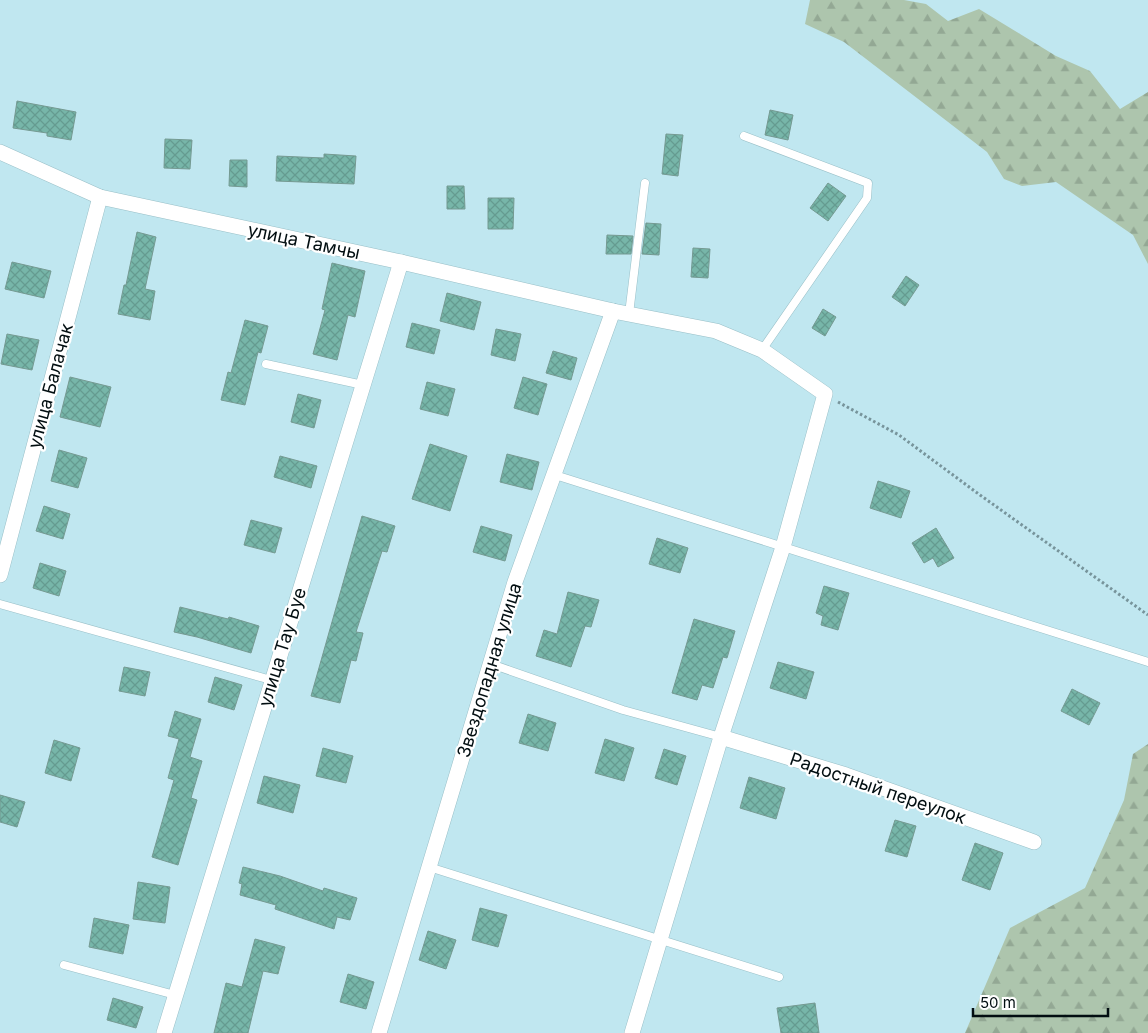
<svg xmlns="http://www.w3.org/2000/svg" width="1148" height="1033" font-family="Inter,sans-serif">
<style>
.forest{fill:url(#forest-firs)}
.building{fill:url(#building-cross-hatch);stroke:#759a92}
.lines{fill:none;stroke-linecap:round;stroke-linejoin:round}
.service-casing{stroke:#98bfc7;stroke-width:9}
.minor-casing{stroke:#98bfc7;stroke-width:16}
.path{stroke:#77949b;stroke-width:3;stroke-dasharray:2.5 2.5;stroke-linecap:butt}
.service{stroke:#fff;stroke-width:8}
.minor{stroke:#fff;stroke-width:15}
.labels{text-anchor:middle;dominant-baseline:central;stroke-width:4.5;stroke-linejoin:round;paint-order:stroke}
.street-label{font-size:18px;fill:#020e11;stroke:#fff}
</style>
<defs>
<pattern id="forest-firs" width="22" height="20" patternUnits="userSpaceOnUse" patternTransform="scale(1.25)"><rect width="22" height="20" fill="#adc5ad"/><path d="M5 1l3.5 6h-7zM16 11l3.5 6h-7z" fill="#93a894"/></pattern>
<pattern id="building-cross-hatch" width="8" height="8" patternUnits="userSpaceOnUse" patternTransform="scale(1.25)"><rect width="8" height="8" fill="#77b6a9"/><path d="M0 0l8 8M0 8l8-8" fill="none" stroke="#659b90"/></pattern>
</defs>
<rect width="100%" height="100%" fill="#c0e7f0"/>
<g class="forest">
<polygon points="810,0 904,0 926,4 948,21 979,9 1056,56 1090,71 1120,109 1148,92 1148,264 1133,235 1056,182 1022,186 1004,179 987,152 926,105 844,42 805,24"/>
<polygon points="1148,744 1148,1033 965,1033 1010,928 1085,888 1124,800 1133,754"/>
</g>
<g class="building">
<polygon points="17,101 76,112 71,140 47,136 47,133 13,128"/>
<polygon points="770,110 793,115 788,140 765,135"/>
<polygon points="666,134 683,135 678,176 662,174"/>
<polygon points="165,139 192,140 190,169 164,168"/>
<polygon points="324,154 356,156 354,184 276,181 277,156 324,158"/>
<polygon points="230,160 247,160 247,187 229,186"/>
<polygon points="828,183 846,196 828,221 810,208"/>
<polygon points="447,186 464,186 465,209 447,209"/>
<polygon points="488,198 514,198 513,229 488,229"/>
<polygon points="646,223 661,224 659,255 642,254"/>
<polygon points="137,232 156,237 145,289 155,291 150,320 118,314 124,285 126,285"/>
<polygon points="607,235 633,236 631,254 606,254"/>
<polygon points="693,248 710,249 708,278 691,277"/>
<polygon points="12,262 51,271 44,298 5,289"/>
<polygon points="332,263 365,271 355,317 348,315 337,360 313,354 325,310 322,309"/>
<polygon points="906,276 919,285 905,306 892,297"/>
<polygon points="447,293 481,302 474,330 440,321"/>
<polygon points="823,309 836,317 825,336 812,328"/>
<polygon points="245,320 268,326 261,353 258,352 245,405 221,400 228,372 231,373"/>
<polygon points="412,323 440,330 434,354 406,347"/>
<polygon points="496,329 521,334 515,361 491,355"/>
<polygon points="7,334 39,340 32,370 1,364"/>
<polygon points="553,351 577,358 571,380 546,373"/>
<polygon points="70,377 111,387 100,427 60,417"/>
<polygon points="523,377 547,384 538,415 514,408"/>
<polygon points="427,382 455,389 448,416 420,409"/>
<polygon points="298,394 321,400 314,428 291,422"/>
<polygon points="430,444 467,456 450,511 412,499"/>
<polygon points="59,450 87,458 78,488 51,481"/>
<polygon points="507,454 539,462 532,490 500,482"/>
<polygon points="280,456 317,466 311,488 274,477"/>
<polygon points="878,481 910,491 901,518 870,508"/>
<polygon points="44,506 70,514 63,539 36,531"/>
<polygon points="362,516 395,526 387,552 382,551 356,632 363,633 356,661 351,660 340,703 311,696"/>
<polygon points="251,520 282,528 275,553 244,545"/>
<polygon points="481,526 512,535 505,561 473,552"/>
<polygon points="936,528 954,558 938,567 933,558 924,563 912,543"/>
<polygon points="657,538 688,548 680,573 649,564"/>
<polygon points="40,563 66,571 59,596 33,588"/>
<polygon points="824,586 849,593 838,630 821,625 823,616 816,613"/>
<polygon points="568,592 599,600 591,627 585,626 571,667 536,656 544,630 557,634"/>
<polygon points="180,607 228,619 229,617 259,626 251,653 197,637 174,632"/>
<polygon points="694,619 735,631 727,658 723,657 713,688 702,685 697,700 672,693"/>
<polygon points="778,662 814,672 806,699 770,688"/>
<polygon points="124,667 150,672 145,696 119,691"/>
<polygon points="215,677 242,685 234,710 208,702"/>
<polygon points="1072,689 1100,703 1089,725 1061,711"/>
<polygon points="175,711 201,719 190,757 202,761 191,798 197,800 178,865 152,857 174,780 168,778 179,739 168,736"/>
<polygon points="528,714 556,723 548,751 519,743"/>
<polygon points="605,739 634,748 624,781 595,773"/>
<polygon points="54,740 80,748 71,781 45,773"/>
<polygon points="323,748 353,756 346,783 316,776"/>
<polygon points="664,749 686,756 677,785 655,778"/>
<polygon points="264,776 300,785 293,813 257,803"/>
<polygon points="749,777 785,788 776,819 740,808"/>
<polygon points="0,795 25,802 17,827 0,822"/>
<polygon points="895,820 916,826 907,857 885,851"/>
<polygon points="975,843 1003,853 990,890 962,880"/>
<polygon points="243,867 280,876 323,891 324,888 357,898 350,920 337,917 334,929 275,909 276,905 240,895 242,884 239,883"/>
<polygon points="138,882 170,887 165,923 133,919"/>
<polygon points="480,908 507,915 498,947 472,940"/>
<polygon points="94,918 129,925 123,954 89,947"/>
<polygon points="428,931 456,940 446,969 419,960"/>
<polygon points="255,939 285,947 278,974 263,971 248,1033 214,1033 226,983 242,987"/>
<polygon points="348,974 374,982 366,1009 340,1002"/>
<polygon points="113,998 143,1007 136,1028 107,1020"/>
<polygon points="815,1003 819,1033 781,1033 777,1008"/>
</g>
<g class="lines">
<g class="service-casing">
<g id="service">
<polyline points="744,136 868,183 867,198 762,350"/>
<polyline points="629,314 645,183"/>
<polyline points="266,364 363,385"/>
<polyline points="555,475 1148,662"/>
<polyline points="0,604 271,680"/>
<polyline points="491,664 623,710 721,737"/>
<polyline points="429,867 779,977"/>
<polyline points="64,965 175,995"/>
</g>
</g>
<g class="minor-casing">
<g id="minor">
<polyline points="0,152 100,197 401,262 613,311 716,331 762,350 825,394 783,547 721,737 632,1033"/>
<polyline points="0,575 100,197"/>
<polyline points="721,737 846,775 1034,842"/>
<polyline points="164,1033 401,262"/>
<polyline points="379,1033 515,582 613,311"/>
</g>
</g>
<polyline class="path" points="838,402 899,435 980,495 1148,615"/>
<use href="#service" class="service"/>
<use href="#minor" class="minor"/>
</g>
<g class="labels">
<g class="street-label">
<text transform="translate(304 241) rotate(12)">улица Тамчы</text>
<text transform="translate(50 386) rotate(-75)">улица Балачак</text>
<text transform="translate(282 647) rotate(-73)">улица Тау Буе</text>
<text transform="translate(489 670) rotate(-73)">Звездопадная улица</text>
<text transform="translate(878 788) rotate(19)">Радостный переулок</text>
</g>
</g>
<path d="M973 1008v8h135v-8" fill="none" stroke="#020e11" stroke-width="2.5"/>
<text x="980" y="1008" font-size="15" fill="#020e11" stroke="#ffffff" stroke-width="4" paint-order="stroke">50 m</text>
</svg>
